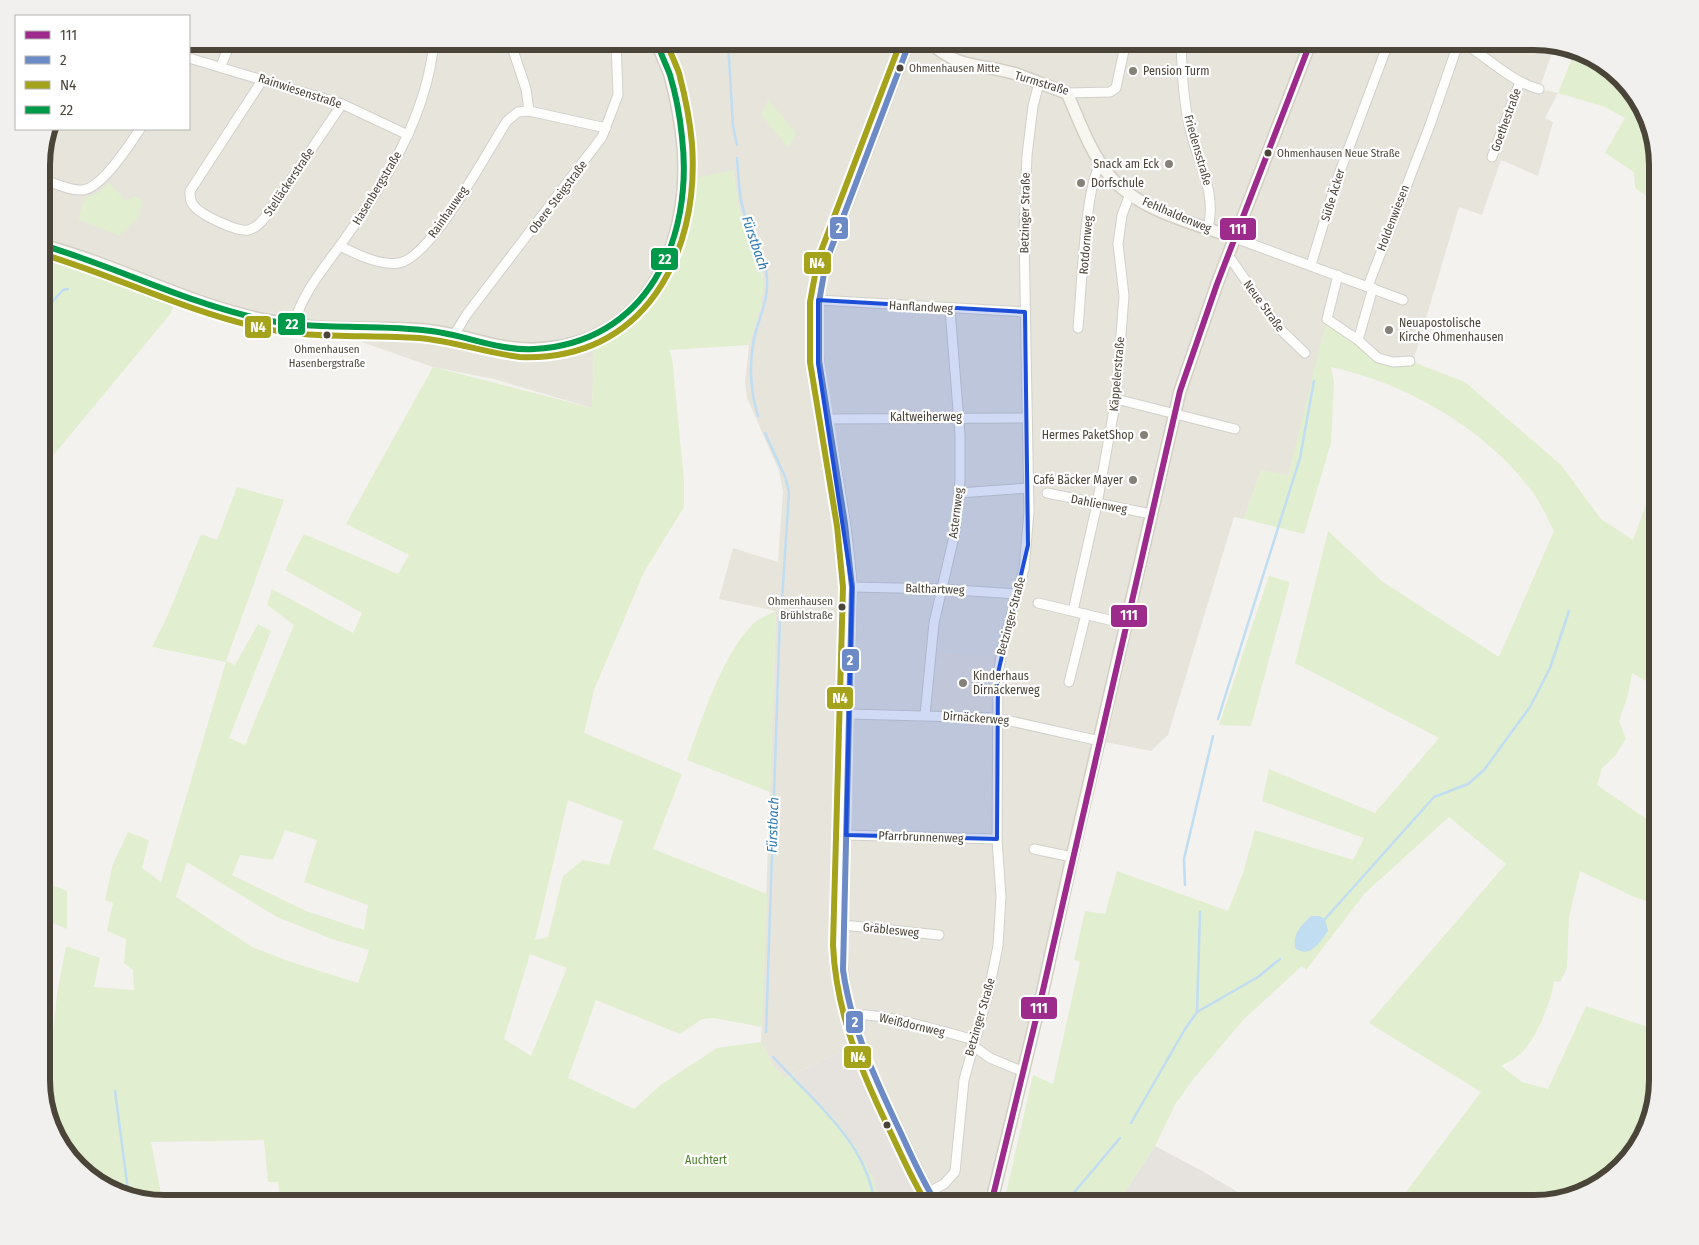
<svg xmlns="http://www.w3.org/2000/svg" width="1699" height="1245" font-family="'Fira Sans Condensed',sans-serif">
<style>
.residential{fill:#e7e4dc}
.industrial{fill:#e6e2de}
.education{fill:#eae5da}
.green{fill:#e1eecf;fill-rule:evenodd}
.water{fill:#c0ddf1}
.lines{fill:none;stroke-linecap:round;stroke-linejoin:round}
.stream{stroke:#c0ddf1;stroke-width:2.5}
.street-casing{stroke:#d2d0cb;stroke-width:11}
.secondary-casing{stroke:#d3cfc5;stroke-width:14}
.street{stroke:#fdfdfc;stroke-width:9}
.secondary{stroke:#f7f6f1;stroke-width:11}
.bus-1-casing{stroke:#fff;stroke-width:10}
.bus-2-casing{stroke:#fff;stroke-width:10}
.bus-3-casing{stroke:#fff;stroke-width:10}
.bus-4-casing{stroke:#fff;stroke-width:10}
.bus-1{stroke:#9d2b8c;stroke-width:6}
.bus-2{stroke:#6c8bc6;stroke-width:6}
.bus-3{stroke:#a5a21c;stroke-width:6}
.bus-4{stroke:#009949;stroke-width:6}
.marked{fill:#1d4ed8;fill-opacity:0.2;stroke:#1d4ed8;stroke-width:4;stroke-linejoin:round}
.bus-dot{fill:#4b4439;stroke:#fff;stroke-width:2}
.poi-dot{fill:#868178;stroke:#fff;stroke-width:2}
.labels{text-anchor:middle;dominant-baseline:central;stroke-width:4.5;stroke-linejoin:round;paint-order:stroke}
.bus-label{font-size:11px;fill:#4b4439;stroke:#fff;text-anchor:start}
.poi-label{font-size:12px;fill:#4b4439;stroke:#fff;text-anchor:start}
.street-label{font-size:12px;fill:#4b4439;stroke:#fff}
.park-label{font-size:12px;fill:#4a7f2a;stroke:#fff}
.water-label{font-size:14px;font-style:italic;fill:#2e7ab2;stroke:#fff}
.rim{fill:none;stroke:#4b4439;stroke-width:6}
.line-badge{stroke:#fff;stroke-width:2}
.badge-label{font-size:14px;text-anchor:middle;font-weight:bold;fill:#fff}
</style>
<rect width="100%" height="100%" fill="#f4f2ee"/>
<polygon class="residential" points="189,41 1535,41 1555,45 1539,89 1558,93 1545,118 1553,122 1538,176 1501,160 1482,215 1459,207 1413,362 1318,359 1288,476 1261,470 1244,519 1234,517 1168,735 1151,751 1100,741 991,1204 937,1204 862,1048 832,1056 785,1078 773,1066 761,1042 776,611 719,599 733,548 778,562 783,492 779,471 747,398 745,382 749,345 761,306 763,277 756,249 739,209 733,170 672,259 664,277 650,297 632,316 592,342 594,352 592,408 494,379 433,367 353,339 295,334 294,324 258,318 42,245 42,156 49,129 189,129"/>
<g class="industrial">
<polygon points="862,1048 937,1204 880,1204 872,1176 835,1119 792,1075 832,1056"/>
<polygon points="1155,1146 1202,1171 1258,1204 1117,1204"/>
</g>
<polygon class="education" points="937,653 994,657 990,711 932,710"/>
<g class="green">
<polygon points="1576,49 1609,67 1645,110 1658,164 1658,204 1635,188 1634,172 1605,153 1625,118 1605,107 1558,93"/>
<polygon points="768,100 797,134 788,147 761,115"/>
<path d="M733 170 739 209 756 249 764 284 761 306 749 345 669 350 672 358 684 480V507L644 572 594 690 584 733 682 774 653 849 767 894 762 1027 714 1018 702 1019 680 1034 596 1000 568 1078 634 1109 662 1084 717 1048 761 1042 773 1066 785 1078 792 1075 835 1119 855 1146 872 1176 880 1204H281L278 1182H268L264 1140 151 1142 163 1204 125 1197 90 1178 54 1135 42 1088V1056L51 1054 57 994 66 946 100 958 94 987 134 990 133 970 124 963 126 939 107 931 113 903 105 900 113 864 128 832 149 840 142 868 161 882 226 662 152 647 167 617 201 534 217 540 237 487 284 500 226 661 235 665 258 624 271 631 229 738 245 745 294 625 267 605 272 589 353 633 362 613 285 570 304 534 398 574 409 555 346 524 433 367 592 408 594 352 592 342C625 326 663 295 672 257 679 232 682 206 686 180ZM568 800 623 821 609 865 583 860 563 876 548 937 535 940ZM285 830 317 840 304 882 368 905 364 930 306 911 232 875 240 855 273 860ZM187 862 277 917 332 939 369 950 358 983 291 962 252 947 176 897ZM530 954 567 968 531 1056 504 1039Z"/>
<polygon points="109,182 125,200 135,196 142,199 139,217 119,236 78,219 85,198 99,192"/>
<polygon points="42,245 106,266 102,271 174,301 171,313 42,469"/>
<path d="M1327 319 1378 358 1413 362 1465 382 1561 465 1601 519 1633 540 1658 472V688L1632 673 1628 695 1619 721 1626 739 1615 756 1602 768 1597 785 1658 827V905L1632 896 1580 871 1569 917 1567 968 1560 982 1554 981C1553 998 1534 1043 1521 1053 1516 1058 1508 1062 1501 1066L1522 1082 1548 1089 1586 1006 1651 1028 1658 1012V1081L1651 1120 1632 1155 1589 1191 1535 1204H1397L1481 1092 1369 1023 1506 864 1449 817 1365 893 1306 970 1302 966 1244 1019 1195 1077 1176 1103 1155 1146 1117 1204H1009L1005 1198 1033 1075 1053 1084 1080 962 1074 960 1085 911 1105 914 1117 871 1228 911 1243 873 1255 830 1353 860 1364 838 1262 801 1269 769 1375 813 1439 738 1295 663 1328 531 1383 582 1499 657 1554 531C1548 520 1543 508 1536 497 1490 431 1409 384 1331 367L1334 382 1331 443 1304 534 1244 519 1261 470 1288 476Z"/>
<polygon points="1269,576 1290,582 1251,726 1219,725"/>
<path d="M776 611 770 792 687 760C702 719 722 655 752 625 758 619 768 615 776 611Z"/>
<polygon points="42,881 67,891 67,929 42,919"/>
</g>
<path class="water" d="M1311 916H1319L1325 919 1328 931C1320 943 1309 959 1295 948 1293 933 1301 926 1311 916Z"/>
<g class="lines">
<g class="stream">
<polyline points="728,41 733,126 737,145"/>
<path d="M737 158C739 176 738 197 745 215 752 236 766 254 767 279 769 303 756 322 753 345 749 369 751 393 758 416"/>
<polyline points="42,313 63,290 68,289"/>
<polyline points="765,433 786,479 789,492 782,601"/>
<polyline points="1218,719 1300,458 1314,381"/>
<polyline points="1185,885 1184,859 1213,736"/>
<polyline points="1325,919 1434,797 1468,784 1484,770 1530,707 1550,668 1569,611"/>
<polyline points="1197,1012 1200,912"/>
<polyline points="766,1032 780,617"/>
<path d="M773 1057C804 1091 851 1130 867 1174 871 1184 873 1194 876 1204"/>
<polyline points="115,1091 129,1198"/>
<polyline points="1131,1123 1185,1029 1197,1012 1258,977 1280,959"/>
<polyline points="1068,1204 1072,1195 1120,1138"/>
</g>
<g class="street-casing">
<g id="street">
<polyline points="510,41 526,89 529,111"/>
<path d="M910 41 826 262C811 317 818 367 828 421 837 476 849 531 852 587L842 945C842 1013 868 1065 897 1125 910 1152 921 1179 937 1204"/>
<path d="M1181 41C1182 70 1183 100 1190 129 1198 163 1217 193 1208 228"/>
<path d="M1460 41C1487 56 1509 81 1539 89"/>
<polyline points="189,58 342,104 408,135"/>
<polyline points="221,66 231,41"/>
<path d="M263 79 190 191C190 197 190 202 194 206 201 215 237 232 248 230 257 228 262 221 267 215L342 104"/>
<polyline points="1067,93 1110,92 1116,88 1126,41"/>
<polyline points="1492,157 1520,82"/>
<path d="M42 179C54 183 70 191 83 190 102 188 130 144 140 129"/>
<polyline points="1235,238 1403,300"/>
<path d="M340 246C356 254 380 266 399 263 431 258 488 150 507 121L518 112 529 111 606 128"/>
<polyline points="1228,255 1279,328 1305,353"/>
<polyline points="1311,265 1336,182 1389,41"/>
<polyline points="1338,275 1327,319 1358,340 1378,358 1393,362 1410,361"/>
<polyline points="1368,286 1430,125 1459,41"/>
<polyline points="818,300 1025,312"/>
<path d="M294 324C303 291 325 267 344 240 387 179 427 116 434 41"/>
<path d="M1078 328C1081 299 1085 181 1101 164"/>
<polyline points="454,335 467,314 602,137 618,95 616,41"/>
<polyline points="1358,340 1373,288"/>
<polyline points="1116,399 1235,429"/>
<polyline points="827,419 1026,418"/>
<polyline points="959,493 1028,488"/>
<polyline points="1047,493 1151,514"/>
<polyline points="852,587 941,589 1017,594"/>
<polyline points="1038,603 1126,624"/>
<polyline points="1073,611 1097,504 1116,399 1124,296 1118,244 1122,215 1130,194"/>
<polyline points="1069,682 1086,614"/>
<polyline points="849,714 997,718 1100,741"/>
<polyline points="925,715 934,623 955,532 960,480 960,435 950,309"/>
<polyline points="846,835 997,839"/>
<polyline points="1034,849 1072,857"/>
<polyline points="843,925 939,935"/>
<path d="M850 1015C877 1011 945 1032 974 1040"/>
<polyline points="972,1045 990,1058 1024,1072"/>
<polyline points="929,1192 944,1184 955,1172 964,1080 989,990 998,946 1001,897 997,839 998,673 1004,641 1024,569 1029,512 1024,232 1027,155 1033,106 1039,83"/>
</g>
</g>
<g class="secondary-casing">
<g id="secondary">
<path d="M928 41C962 71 974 62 1013 73 1031 79 1049 87 1067 93 1079 120 1090 152 1109 175 1138 211 1194 223 1235 238"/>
<path d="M42 245C115 264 182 301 256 318 284 324 313 328 341 328 371 329 402 327 432 331 466 335 499 350 534 349 646 345 691 247 683 146 681 123 676 98 670 75 666 64 660 53 657 41"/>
<polyline points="991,1204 1043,990 1072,857 1180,391 1217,284 1311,41"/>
</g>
</g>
<use href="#street" class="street"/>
<use href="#secondary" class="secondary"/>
<g class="bus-1-casing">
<polyline id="bus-1" points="991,1204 1043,990 1180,391 1217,284 1311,41"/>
</g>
<g class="bus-2-casing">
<path id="bus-2" d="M910 41 826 262 819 302V361L845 524 852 587 843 970C851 1026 873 1074 897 1125 910 1152 921 1179 937 1204"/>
</g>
<g class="bus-3-casing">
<g id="bus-3">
<path d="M901 41 818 259 810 302V362L837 526 843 587 833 945C836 1012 860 1069 889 1129 901 1154 912 1180 927 1204"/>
<path d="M42 254C113 275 181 309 253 326 308 340 364 334 419 338 454 341 486 353 520 357 644 362 700 255 692 144 690 120 685 96 679 73 675 62 670 52 666 41"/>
</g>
</g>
<g class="bus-4-casing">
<path id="bus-4" d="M42 245C114 266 182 301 256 318 314 332 373 323 431 331 465 335 499 351 534 349 647 343 694 240 682 137 680 117 676 95 670 75 666 64 660 53 657 41"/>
</g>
<use href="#bus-1" class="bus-1"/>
<use href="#bus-2" class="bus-2"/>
<use href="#bus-3" class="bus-3"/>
<use href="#bus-4" class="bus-4"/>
</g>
<path class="marked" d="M818 300 1025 312 1028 545 998 673 997 839 846 835 852 587 818 363Z"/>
<g class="bus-dot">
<circle cx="900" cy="68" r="4.5"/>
<circle cx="1268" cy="153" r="4.5"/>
<circle cx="327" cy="335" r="4.5"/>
<circle cx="842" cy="607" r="4.5"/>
<circle cx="887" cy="1125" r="4.5"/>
</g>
<g class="poi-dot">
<circle cx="1133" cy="71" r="5"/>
<circle cx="1169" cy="164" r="5"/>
<circle cx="1081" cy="183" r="5"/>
<circle cx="1389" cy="330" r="5"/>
<circle cx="1144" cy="435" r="5"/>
<circle cx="1133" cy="480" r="5"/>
<circle cx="963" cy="683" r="5"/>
</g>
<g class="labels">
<g class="bus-label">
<text x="909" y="68">Ohmenhausen Mitte</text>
<text x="1277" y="153">Ohmenhausen Neue Straße</text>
<text x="327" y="349" text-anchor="middle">Ohmenhausen<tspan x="327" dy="14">Hasenbergstraße</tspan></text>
<text x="833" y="601" text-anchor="end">Ohmenhausen<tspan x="833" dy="14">Brühlstraße</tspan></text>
</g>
<g class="poi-label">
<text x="1143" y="71">Pension Turm</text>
<text x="1159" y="164" text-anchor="end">Snack am Eck</text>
<text x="1091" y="183">Dorfschule</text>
<text x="1399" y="323">Neuapostolische<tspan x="1399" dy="14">Kirche Ohmenhausen</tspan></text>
<text x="1134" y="435" text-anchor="end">Hermes PaketShop</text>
<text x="1123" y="480" text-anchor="end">Café Bäcker Mayer</text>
<text x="973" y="676">Kinderhaus<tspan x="973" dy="14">Dirnäckerweg</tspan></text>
</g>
<g class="street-label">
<text transform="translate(1042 83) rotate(17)">Turmstraße</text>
<text transform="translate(300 91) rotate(18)">Rainwiesenstraße</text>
<text transform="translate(1506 120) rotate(-70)">Goethestraße</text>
<text transform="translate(1198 150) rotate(74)">Friedensstraße</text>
<text transform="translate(289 182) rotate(-56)">Stelläckerstraße</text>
<text transform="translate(377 188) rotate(-59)">Hasenbergstraße</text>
<text transform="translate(1333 195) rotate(-73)">Süße Äcker</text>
<text transform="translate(558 197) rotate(-53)">Obere Steigstraße</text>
<text transform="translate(448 212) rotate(-55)">Rainhauweg</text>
<text transform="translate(1025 213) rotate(-89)">Betzinger Straße</text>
<text transform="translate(1177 215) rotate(23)">Fehlhaldenweg</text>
<text transform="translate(1393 218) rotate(-69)">Holdenwiesen</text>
<text transform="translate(1086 245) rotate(-85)">Rotdornweg</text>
<text transform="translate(1264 306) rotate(54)">Neue Straße</text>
<text transform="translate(921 307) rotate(3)">Hanflandweg</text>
<text transform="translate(1117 374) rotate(-85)">Käppelerstraße</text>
<text x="926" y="417">Kaltweiherweg</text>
<text transform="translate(1099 504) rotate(11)">Dahlienweg</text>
<text transform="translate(956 513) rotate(-83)">Asternweg</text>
<text transform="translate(935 589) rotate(2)">Balthartweg</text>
<text transform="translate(1011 616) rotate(-75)">Betzinger Straße</text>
<text transform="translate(976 718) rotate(4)">Dirnäckerweg</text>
<text transform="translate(921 837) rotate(2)">Pfarrbrunnenweg</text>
<text transform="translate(891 930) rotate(6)">Gräblesweg</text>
<text transform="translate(980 1017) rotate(-74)">Betzinger Straße</text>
<text transform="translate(912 1025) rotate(13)">Weißdornweg</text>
</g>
<g class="park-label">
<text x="706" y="1160">Auchtert</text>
</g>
<g class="water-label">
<text transform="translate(755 243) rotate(71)">Fürstbach</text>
<text transform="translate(773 825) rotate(-88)">Fürstbach</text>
</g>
</g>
<path d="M0 0H1699V1245H0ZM165 50H1534A115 115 0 0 1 1649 165V1080A115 115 0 0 1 1534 1195H165A115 115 0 0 1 50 1080V165A115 115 0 0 1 165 50Z" fill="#f1f0ef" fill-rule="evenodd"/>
<path class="rim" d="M165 50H1534A115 115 0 0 1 1649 165V1080A115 115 0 0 1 1534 1195H165A115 115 0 0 1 50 1080V165A115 115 0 0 1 165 50Z"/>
<g class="line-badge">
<rect x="829" y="216" width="20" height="24" rx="5" fill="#6c8bc6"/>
<rect x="1219" y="217" width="38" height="24" rx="5" fill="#9d2b8c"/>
<rect x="650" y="247" width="29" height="24" rx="5" fill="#009949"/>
<rect x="803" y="251" width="29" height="24" rx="5" fill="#a5a21c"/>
<rect x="277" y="312" width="29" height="24" rx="5" fill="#009949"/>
<rect x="244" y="315" width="28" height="24" rx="5" fill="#a5a21c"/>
<rect x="1110" y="604" width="38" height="24" rx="5" fill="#9d2b8c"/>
<rect x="841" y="648" width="19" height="24" rx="5" fill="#6c8bc6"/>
<rect x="826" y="686" width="28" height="24" rx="5" fill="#a5a21c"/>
<rect x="1020" y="996" width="38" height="24" rx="5" fill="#9d2b8c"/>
<rect x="845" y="1010" width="19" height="24" rx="5" fill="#6c8bc6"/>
<rect x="843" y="1045" width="29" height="24" rx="5" fill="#a5a21c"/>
</g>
<g class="badge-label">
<text x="839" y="233">2</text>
<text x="1238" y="234">111</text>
<text x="665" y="264">22</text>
<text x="817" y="268">N4</text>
<text x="292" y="329">22</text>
<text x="258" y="332">N4</text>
<text x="1129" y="620">111</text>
<text x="850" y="665">2</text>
<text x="840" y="703">N4</text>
<text x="1039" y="1013">111</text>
<text x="855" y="1027">2</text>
<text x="858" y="1062">N4</text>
</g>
<rect x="15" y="15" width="175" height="115" fill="#ffffff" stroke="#b7b4b0"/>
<rect x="25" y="31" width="25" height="8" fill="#9d2b8c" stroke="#b7b4b0"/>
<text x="60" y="40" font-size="15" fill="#4b4439">111</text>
<rect x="25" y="56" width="25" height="8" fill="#6c8bc6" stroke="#b7b4b0"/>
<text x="60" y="65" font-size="15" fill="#4b4439">2</text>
<rect x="25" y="81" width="25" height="8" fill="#a5a21c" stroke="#b7b4b0"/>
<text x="60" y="90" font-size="15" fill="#4b4439">N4</text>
<rect x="25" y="106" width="25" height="8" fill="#009949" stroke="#b7b4b0"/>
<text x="60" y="115" font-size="15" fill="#4b4439">22</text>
</svg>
